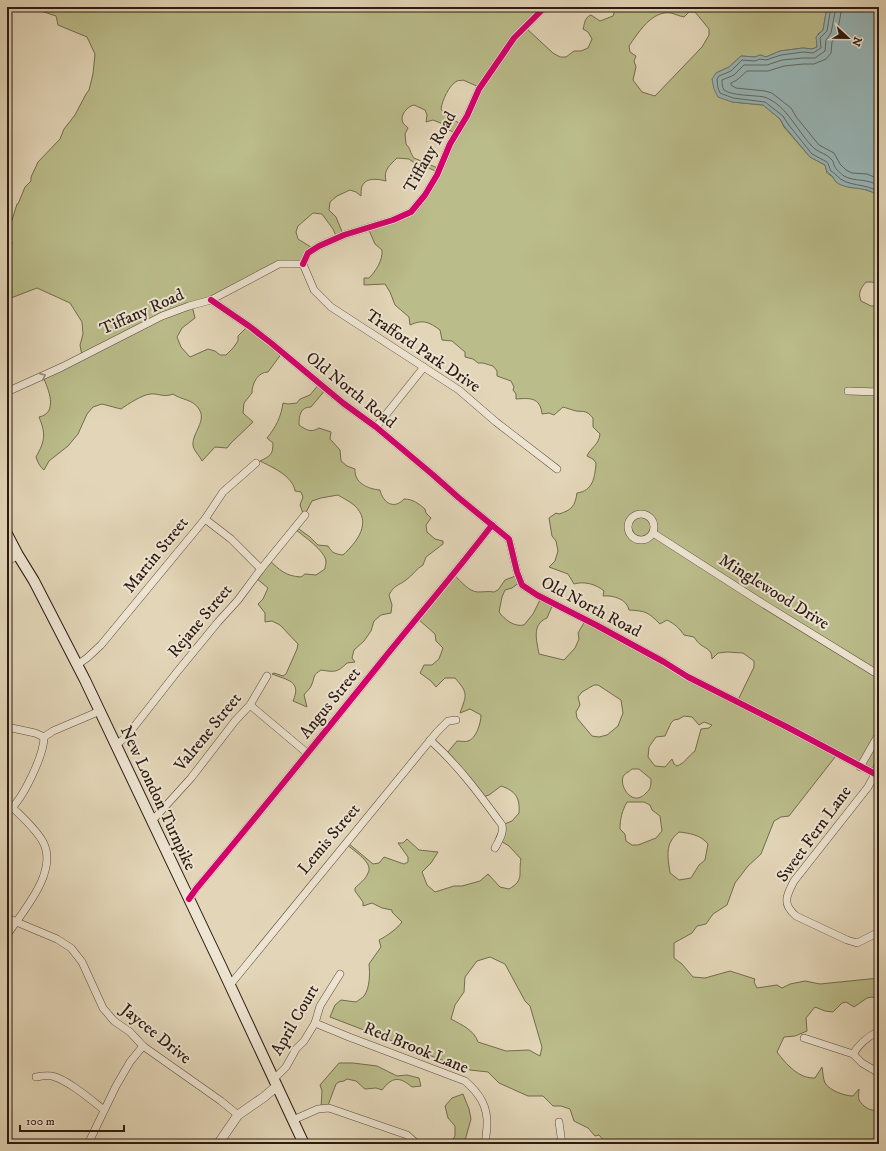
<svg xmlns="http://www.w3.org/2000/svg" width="886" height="1151" font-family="'IM FELL DW Pica',serif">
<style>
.green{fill:#babc8a;stroke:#736b4e;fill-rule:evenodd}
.water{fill:#98b7b8;stroke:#6d7876}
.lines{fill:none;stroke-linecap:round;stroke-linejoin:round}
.shore{stroke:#626865;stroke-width:1}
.minor-casing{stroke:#5a493c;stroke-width:8}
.tertiary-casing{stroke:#5a493c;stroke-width:10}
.secondary-casing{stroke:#2c1a12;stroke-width:12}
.minor{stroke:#ede4d1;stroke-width:7}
.tertiary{stroke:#ede4d1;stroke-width:9}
.secondary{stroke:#ede4d1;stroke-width:10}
.cycleway-casing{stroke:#ede4d1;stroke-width:8}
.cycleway{stroke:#d6006c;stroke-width:6}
.oneway{stroke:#96897b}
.labels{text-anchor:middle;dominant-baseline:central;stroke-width:4;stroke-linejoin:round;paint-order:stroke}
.street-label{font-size:17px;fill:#2c1a12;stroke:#ede4d1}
</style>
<rect width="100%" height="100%" fill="#e3d6b8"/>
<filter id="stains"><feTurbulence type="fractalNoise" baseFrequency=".005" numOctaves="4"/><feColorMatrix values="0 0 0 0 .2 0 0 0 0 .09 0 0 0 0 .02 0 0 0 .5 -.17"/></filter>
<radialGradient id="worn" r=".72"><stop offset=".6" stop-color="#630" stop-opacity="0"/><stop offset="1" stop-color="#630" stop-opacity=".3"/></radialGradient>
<g class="green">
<path d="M10 7H536L540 13 526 28 553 53 560 57H566L574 51H581L588 48 592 39 588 32 583 29C585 23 584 18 591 15L600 21 613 16 616 7H827L823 30 818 34 817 47 812 49 803 48 780 51 766 57 760 55 755 57 741 56 729 67 716 73 732 102 763 105 780 119 784 127 810 157 825 165 827 173 833 177 836 182 848 187 863 189 872 192 879 196V285L872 282H866C860 289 858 293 861 301L871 306H878L875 321 879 327V751L872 770 839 752 789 816 781 817 774 821 761 854 748 866 735 883 727 905 713 914 706 924 697 926 692 933 674 943V958L682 964 693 977 705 978 730 971 755 979 754 982 757 988 777 985 782 988 790 984 805 981 820 984 879 978V1000L872 997 867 998 854 1007 846 1002 842 1003 833 1012 825 1011 815 1007 806 1018 807 1031 795 1036 784 1037 777 1052C786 1064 799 1079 815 1078L822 1067C823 1072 823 1079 825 1083 830 1091 845 1096 853 1096L859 1089C859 1092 858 1097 859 1100 863 1107 871 1112 879 1110V1144H607L599 1135 595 1136 588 1128 574 1121 570 1109 561 1106H553L543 1096H528L499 1083 488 1072 470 1070 439 1059 330 1017 335 1005 341 1000 356 1002C359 1000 362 998 364 996 370 988 370 973 369 964L381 947 379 940C387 936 398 928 402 922L392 912V910L382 908 372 903 363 906V902L355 891V888C359 884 366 879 368 873 374 863 354 851 346 844L348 843 373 864 379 863 384 857 404 864 408 862V857L398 843H403L407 839 419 850 438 852 431 863 422 872 427 885 435 892 454 886H462L480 881 488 874 500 887 509 889C525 880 518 873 521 859L509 846 496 838 502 825 512 821 519 813C520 798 516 791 501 786L489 795 483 797 447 753 457 741C460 741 465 742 468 741 476 739 481 723 481 715L470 709 460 713C467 694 468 693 455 678H445L436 687 431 681 420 673 424 665H432L439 659 443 648 436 641 435 634 418 619 454 575C461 581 469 592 478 592 483 592 488 591 494 592L498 590 505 580 518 575 520 582 512 588 505 590 502 597 499 612C505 620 514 627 524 625L533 614 541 598 553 604 547 618C531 624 537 642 539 654L564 660 575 648 579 639 578 633 585 621 738 700 754 667V661L743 653 727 652 718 653 712 659C712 650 707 649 701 645 698 643 696 640 694 637L684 635C679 628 675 624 667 620L660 624C648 612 646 611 629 610 627 599 613 595 603 596L604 591C596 584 584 581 574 584L568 574 549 567 555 561 558 551 556 541 552 536 549 518 556 513 559 514C572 510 575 506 577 493 593 491 595 477 596 463L593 459 587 456C591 447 599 445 600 434L593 427V418C586 410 585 412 576 411 572 410 567 408 563 407L554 415 549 413 542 414C540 397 530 398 516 399V394L513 390 514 387 511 381 497 376V371L493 366 483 363H478L473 359 465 357V352L452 341 442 340 440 330C429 322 423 319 410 325L409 317 395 305 390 292 385 284 364 285V278H369C376 271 383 260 382 250L375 244 368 228 412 212 437 172 425 166 421 168 409 159 397 158C390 165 383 170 386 181 378 179 366 177 362 186 361 189 361 194 361 196L356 192 350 190 337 196 330 202 329 210 336 217 343 234 337 238 333 229 322 214 313 213 298 226 296 232 298 239 314 249 303 264H279L192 306 195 318 182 328 177 337 181 347 190 357 208 349 215 351 220 355H226L233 348 238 341V336L248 326 282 353 268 372C258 372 252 383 252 393L244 403 243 413 253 422 231 443 227 448 215 447 202 461C200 456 193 450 193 445 192 433 207 421 199 409 193 399 181 400 173 394 163 398 159 393 150 394 142 395 128 404 121 409L102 404 93 407 87 414 78 434 68 446 49 461 44 470C40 467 38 463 36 457 45 441 46 434 39 417 59 413 48 388 43 377L82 356 80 345 83 334 82 322 70 303 37 288 11 298 7 305V257L12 243 8 233 17 204H18L25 187 31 181V177L38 162 60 139 64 129 75 115 86 94 89 90 93 74 95 54 87 37 58 25 56 16 41 11ZM689 12H695L709 29V35L702 47 655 96 642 92 633 80 636 67 634 61 636 56 630 52 629 46C638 33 652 10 671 13 675 14 679 16 684 17ZM463 80 479 87 462 125 445 114 441 109C442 101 449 85 457 81 459 80 461 81 463 80ZM414 105 425 110 427 115 426 122 433 120 443 124 446 128 456 134 440 169 414 158C410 153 411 149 406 144L405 134 408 128C408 127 403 124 403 123 399 115 408 106 414 105ZM594 685H598L621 700 623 713 618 726 607 735 599 737 592 736 577 718 576 712 580 705 578 697 582 692ZM684 716 692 717 699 725 704 722 712 725 709 728 701 729 695 751C688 756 685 763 677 766L674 764 672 759 665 767 655 766 648 757 649 747 656 737 665 736 671 723 674 720 679 719ZM632 769H639L651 779C651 785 651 789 646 793 644 795 643 796 641 797 630 803 618 784 624 775 626 773 630 771 632 769ZM627 802H644L650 805 652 810 660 816 662 831 656 838 638 845H632L626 841 625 834 620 829C620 819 622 811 627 802ZM679 832C689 833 701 835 708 844L705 860 699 865 691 878 679 880 670 873C668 857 664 844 679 832ZM490 957 505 964 525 1001 530 1006 542 1047 540 1056 529 1050 506 1051 478 1042C474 1030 462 1025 451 1019L455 1005 464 992 465 977 477 961Z"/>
<path d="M319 384 326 389 311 407C300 407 299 416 299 425 306 430 311 433 319 428L331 432 330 439 340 450 341 461 347 466 355 469C354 483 368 489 380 490 383 503 394 510 404 499 413 499 419 504 425 509L426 513 431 518 426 525 427 532 435 539 443 541V544L426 557 423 565C416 569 413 575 406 580 398 586 394 585 389 595L392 605 391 613 381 615 374 621 371 631 364 641 354 650 352 658 355 662 347 663C337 673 334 672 321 670 313 675 315 676 312 684 311 688 306 692 304 695L307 707 293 701C302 681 287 680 272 674L274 673 283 676 286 674 297 649 298 644 280 625 272 621 265 622V613L258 604 263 599 268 588 256 578 269 560C280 570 285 576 301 577L305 574 316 575 325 569C325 566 326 564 326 562 326 551 303 536 295 529L296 527 310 537 318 545 328 546C332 553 335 554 343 555 357 542 373 522 354 505 349 501 343 498 338 495L321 498 312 501 304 516 300 505 303 497 301 492 295 491C293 476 272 467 260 461 270 456 273 455 273 443L267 438C276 427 281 417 283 403L288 404 297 403 300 399 310 395Z"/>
<path d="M339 1063H353L377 1066 397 1076 407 1075 419 1078 421 1086 412 1087C399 1076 392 1077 382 1090L376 1088 365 1089 356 1081 347 1079 344 1081 339 1082 336 1084 327 1108H321L322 1091 320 1085Z"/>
<polygon points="463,1094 469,1109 471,1119 464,1144 450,1144 455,1136 455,1126 448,1118 445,1106 452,1098"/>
</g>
<path class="water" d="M827 7H879V198C869 184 849 192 836 182 835 181 834 179 833 177 827 171 827 173 825 165L810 157 784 126 780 119 763 105 732 102 718 97 714 89 712 79 716 73 729 67 741 56 755 57 760 55 766 57 780 51 803 48 812 49 817 47 816 37 823 30Z"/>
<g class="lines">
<g class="shore">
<path d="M831 7 827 31 820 38 821 48 813 53 803 52 781 55 766 60 760 59 755 61 742 60 731 71 719 76 717 79 718 88 720 93 733 98 765 102 783 116 788 124 812 154 827 162C829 164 829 168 831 171 832 172 835 173 836 175 848 188 864 182 879 192"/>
<path d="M836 7 831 33 826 40 825 51 815 58H803L782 60 767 65H744L734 75 722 80C722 83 722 87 724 90 732 96 754 95 764 97 787 104 798 134 815 149 820 153 827 154 831 159 834 161 833 164 835 167 836 169 841 174 844 176 854 182 868 178 879 186"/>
<polyline points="842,7 837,35 832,42 831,53 826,59 814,64 803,64 784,66 768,71 747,71 737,80 731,83 731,85 736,88 765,91 772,93 791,108 797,118 819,145 834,153 840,164 846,170 852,173 867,174 879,179"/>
</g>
<g class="minor-casing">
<g id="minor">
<polyline points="303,264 308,253 319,246 344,235 393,220 411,212 425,195 437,175 450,144 467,116 479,89 514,38 545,7"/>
<polyline points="303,264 314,290 331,307 459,390 496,422 557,469"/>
<polyline points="211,300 249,326 271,343 343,403 376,427 432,474 459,498 509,539 517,572 522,585 537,595 596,625 664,662 688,677 787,727 879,776"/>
<polyline points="7,389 11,390 62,367 162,316 189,306 211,300 279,264 303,264"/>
<polyline points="848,391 879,392"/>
<polyline points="376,427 424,367"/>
<circle cx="641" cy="527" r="13"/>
<polyline points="205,519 231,539 261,569"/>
<polyline points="653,533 762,603 879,675"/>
<polyline points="7,562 18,555"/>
<polyline points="77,665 87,658 101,645 205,519 223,492 256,463"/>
<polyline points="250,705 307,753"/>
<polyline points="7,727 35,733 44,737"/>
<polyline points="44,737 53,731 100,711"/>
<path d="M430 740C458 765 480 795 502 825 504 833 499 840 495 848"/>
<polyline points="116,745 126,737 177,672 218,622 238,600 261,569 305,515"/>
<polyline points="860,767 879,734"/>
<path d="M875 774 868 787 794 881C786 896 782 904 796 916L847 940 857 943 879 932"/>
<path d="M7 812C22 802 44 755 44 737"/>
<polyline points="152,821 191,778 235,721 250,705 267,676"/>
<path d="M189 899 196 889C259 814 320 738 382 661 418 616 457 571 492 525"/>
<polyline points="7,918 57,939 71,948 82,962 103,1008 114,1021 130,1032 143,1046 221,1101 238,1115"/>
<path d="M7 935C22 912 59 872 43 842 36 829 23 818 13 808"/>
<polyline points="230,985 437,732 448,721 456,720"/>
<path d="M315 1023 349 1037 465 1081C479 1093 488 1106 487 1125 487 1132 485 1137 486 1144"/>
<polyline points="804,1038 853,1054 862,1063 879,1073"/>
<path d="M853 1054C860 1043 867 1037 879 1031"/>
<path d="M36 1077C41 1076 46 1075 52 1076 68 1080 90 1099 104 1110"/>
<polyline points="274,1079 286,1067 296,1049 304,1041 315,1023 320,1006 340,974"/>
<polyline points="293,1120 318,1109 329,1108 407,1135 417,1144"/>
<polyline points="559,1122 562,1144"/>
<polyline points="88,1144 116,1086 130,1062 143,1046"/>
</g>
</g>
<g class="tertiary-casing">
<polyline id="tertiary" points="218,1144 238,1115 264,1097 277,1086"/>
</g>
<g class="secondary-casing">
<polyline id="secondary" points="7,534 18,555 34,581 85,680 221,966 304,1144"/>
</g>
<use href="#minor" class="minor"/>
<use href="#tertiary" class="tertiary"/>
<use href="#secondary" class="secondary"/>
<g class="cycleway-casing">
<g id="cycleway">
<polyline points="303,264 308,253 319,246 344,235 393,220 411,212 425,195 437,175 450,144 467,116 479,89 514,38 545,7"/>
<polyline points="211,300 249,326 271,343 343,403 376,427 432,474 459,498 509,539 517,572 522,585 537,595 596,625 664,662 688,677 787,727 879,776"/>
<path d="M189 899 196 889C259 814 320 738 382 661 418 616 457 571 492 525"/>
</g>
</g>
<use href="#cycleway" class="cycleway"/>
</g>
<defs><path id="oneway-chevron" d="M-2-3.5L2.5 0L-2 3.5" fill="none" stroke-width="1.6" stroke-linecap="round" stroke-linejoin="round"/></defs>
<use class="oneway" href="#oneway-chevron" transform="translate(43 376) rotate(-24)"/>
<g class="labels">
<g class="street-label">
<text transform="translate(430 152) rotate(-61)">Tiffany Road</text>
<text transform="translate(142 312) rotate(-24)">Tiffany Road</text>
<text transform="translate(423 351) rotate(34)">Trafford Park Drive</text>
<text transform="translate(351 390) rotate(39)">Old North Road</text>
<text transform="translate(156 555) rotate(-51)">Martin Street</text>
<text transform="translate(774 592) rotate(32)">Minglewood Drive</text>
<text transform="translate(591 607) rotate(28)">Old North Road</text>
<text transform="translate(200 621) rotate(-50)">Rejane Street</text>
<text transform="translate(330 703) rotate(-51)">Angus Street</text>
<text transform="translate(208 732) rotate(-51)">Valrene Street</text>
<text transform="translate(158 798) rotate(65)">New London Turnpike</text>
<text transform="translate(814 834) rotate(-54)">Sweet Fern Lane</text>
<text transform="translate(329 839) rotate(-50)">Lemis Street</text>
<text transform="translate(295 1020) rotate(-60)">April Court</text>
<text transform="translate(156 1034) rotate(39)">Jaycee Drive</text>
<text transform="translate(416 1048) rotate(22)">Red Brook Lane</text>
</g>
</g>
<rect width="886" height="1151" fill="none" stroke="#e3d6b8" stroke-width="24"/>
<rect x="8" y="8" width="870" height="1135" fill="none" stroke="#2c1a12" stroke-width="2"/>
<rect x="12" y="12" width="862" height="1127" fill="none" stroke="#2c1a12"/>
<g transform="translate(848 38) rotate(112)" stroke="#ede4d1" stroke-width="3" paint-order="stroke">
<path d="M0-3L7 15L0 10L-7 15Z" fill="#2c1a12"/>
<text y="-6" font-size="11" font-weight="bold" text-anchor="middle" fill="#2c1a12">N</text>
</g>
<path d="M20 1125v6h104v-6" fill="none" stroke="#2c1a12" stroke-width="2"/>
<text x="26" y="1125" font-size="12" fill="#2c1a12" stroke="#ede4d1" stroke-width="3" paint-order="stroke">100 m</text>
<rect width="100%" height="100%" filter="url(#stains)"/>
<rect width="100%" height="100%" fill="url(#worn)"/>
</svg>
